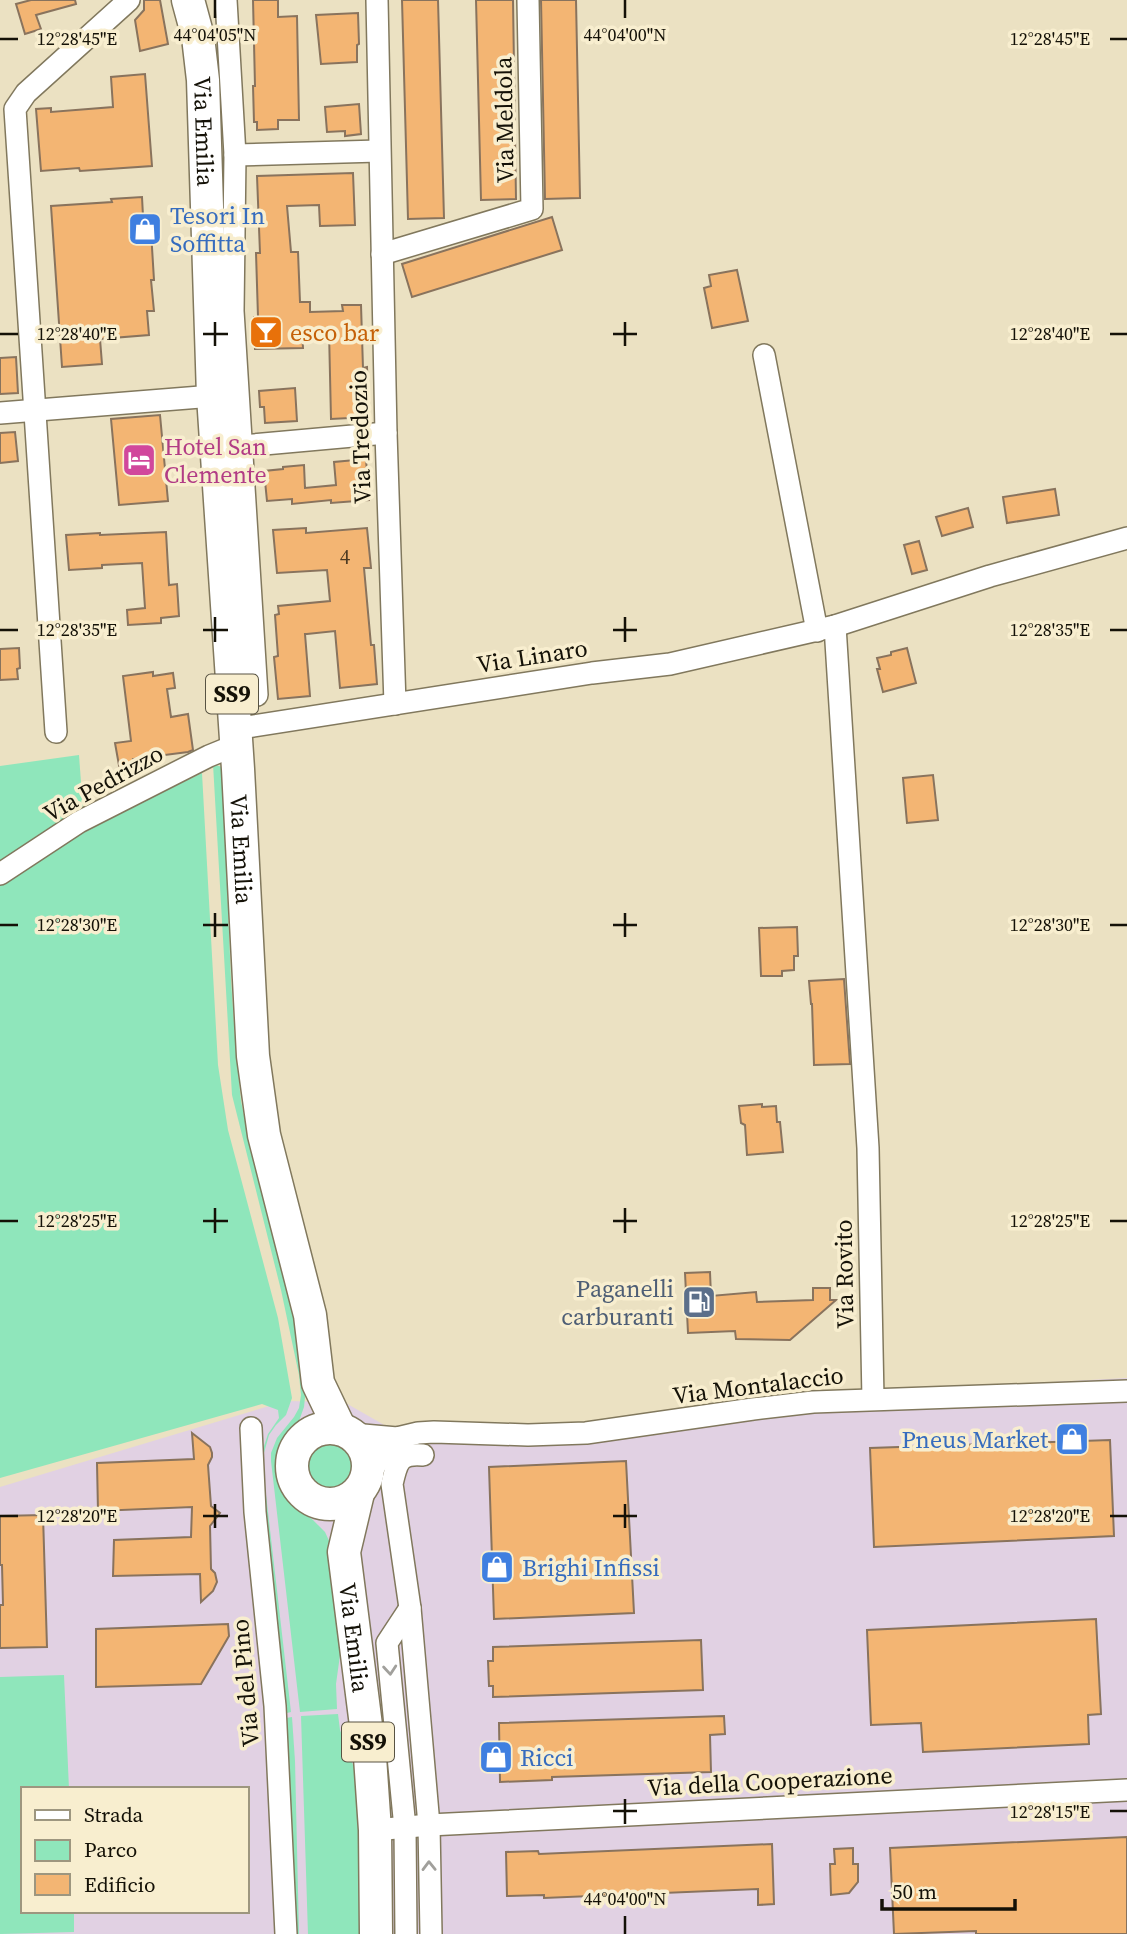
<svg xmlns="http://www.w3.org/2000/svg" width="1127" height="1934" font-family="'Source Serif 4',serif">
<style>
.industrial{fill:#e1d1e3;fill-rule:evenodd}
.green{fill:#8fe6bb}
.building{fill:#f3b573;stroke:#89735d;stroke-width:2}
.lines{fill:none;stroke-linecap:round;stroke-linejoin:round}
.street-casing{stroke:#81785d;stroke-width:24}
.primary-casing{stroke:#81785d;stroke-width:35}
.street{stroke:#fff;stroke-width:21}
.primary{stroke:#fff;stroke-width:32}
.oneway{stroke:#a1a09c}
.ticks{fill:none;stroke:#141107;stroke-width:2.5}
.labels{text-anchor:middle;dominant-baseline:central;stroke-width:7;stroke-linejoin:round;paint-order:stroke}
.number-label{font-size:21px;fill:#4c3a22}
.shield{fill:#f8eecf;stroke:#585343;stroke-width:2}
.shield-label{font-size:23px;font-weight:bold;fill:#141107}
.street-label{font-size:24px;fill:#141107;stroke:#f8eecf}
.shop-label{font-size:24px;fill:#366cbe;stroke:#f8eecf;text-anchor:start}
.food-label{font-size:24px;fill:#c56008;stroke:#f8eecf;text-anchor:start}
.hotel-label{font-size:24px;fill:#b23c85;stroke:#f8eecf;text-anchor:start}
.service-label{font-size:24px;fill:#4e5e75;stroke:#f8eecf;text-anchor:end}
.ticks-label{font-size:18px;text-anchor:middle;fill:#141107;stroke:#f8eecf;stroke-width:7;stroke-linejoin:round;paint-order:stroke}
</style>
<rect width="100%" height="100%" fill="#ebe1c2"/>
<path class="industrial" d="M1127 1378V1934H0V1487L286 1401 344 1402 386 1426 610 1425 771 1397ZM23 1789H247V1911H23Z"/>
<g class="green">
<polygon points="79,755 83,810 0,865 0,766"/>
<polygon points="213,764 222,767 231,980 236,1053 241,1101 254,1164 279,1254 304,1361 306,1388 304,1407 299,1421 289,1433 278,1453 276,1470 279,1484 292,1504 313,1520 325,1532 331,1545 341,1648 336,1684 337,1709 300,1712 271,1461 271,1453 277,1438 294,1417 299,1408 301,1395 299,1375 281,1290 232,1095"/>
<polygon points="202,773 218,1065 228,1130 278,1318 292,1398 286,1415 276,1425 269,1435 262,1460 291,1712 287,1713 260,1458 268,1434 279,1418 278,1410 262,1404 0,1478 0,885 81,832"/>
<circle cx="330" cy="1469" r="27"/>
<polygon points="64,1675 69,1789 23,1789 23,1911 74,1911 74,1932 0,1934 0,1677"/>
<polygon points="338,1714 340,1730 353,1765 356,1765 364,1934 308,1934 301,1716"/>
<polygon points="292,1717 295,1761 299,1934 293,1934 286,1718"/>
</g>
<g class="building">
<polygon points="31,0 75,0 76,4 36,15 41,29 25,34 16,4"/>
<polygon points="144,0 160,0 168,44 140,51 135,20 144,10"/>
<polygon points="253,0 278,0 278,17 297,16 299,120 278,120 278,129 257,130 257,122 254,122 253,86 255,86"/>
<polygon points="402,0 438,0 444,218 408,219"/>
<polygon points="476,0 513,0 516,199 481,200"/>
<polygon points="541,0 576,0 580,198 545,199"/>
<polygon points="358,13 359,44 357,45 357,62 321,64 316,15"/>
<polygon points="145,74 152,166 80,171 79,168 41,171 36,109 51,108 51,112 113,107 111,77"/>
<polygon points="359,104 361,134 345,136 345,131 327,132 325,107"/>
<polygon points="353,173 355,225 320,226 319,205 287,206 291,252 298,252 300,302 310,302 310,312 343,311 342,305 361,305 363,368 367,367 369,417 331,419 329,331 302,331 303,348 255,349 254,317 258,317 256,253 260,253 257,176"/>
<polygon points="142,197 143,216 150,215 154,280 151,280 154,311 147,311 149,335 100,339 102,364 62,367 51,206 112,202 111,199"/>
<polygon points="552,217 562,250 412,297 402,264"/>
<polygon points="737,270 748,321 712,328 704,288 711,286 709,275"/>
<polygon points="16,357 18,393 0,394 0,358"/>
<polygon points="295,388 297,421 265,423 264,407 260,407 259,391"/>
<polygon points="160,415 168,501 119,505 111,419"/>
<polygon points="15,432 18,461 0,463 0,433"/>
<polygon points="366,459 369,500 331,503 331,500 292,504 292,499 267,501 264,471 283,469 283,467 304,465 305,488 336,485 334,462"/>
<polygon points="1055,489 1059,515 1007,523 1003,497"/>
<polygon points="968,508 973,527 942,536 936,517"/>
<polygon points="306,528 306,533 367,528 371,568 364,568 371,645 374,645 377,684 340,688 335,631 307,634 305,634 310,696 278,699 274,657 278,656 275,615 279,614 278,606 330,601 327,570 277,573 273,530"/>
<polygon points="166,532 169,585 177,584 179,616 161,618 161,623 128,625 127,610 145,608 142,563 102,565 102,568 69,570 66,535 100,533 100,535"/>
<polygon points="919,541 927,570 912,574 904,545"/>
<polygon points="19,648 20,668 17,669 18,679 0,680 0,649"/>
<polygon points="907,648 916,683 883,692 877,669 880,669 877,658 891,655 891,652"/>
<polygon points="153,672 153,676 173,673 175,688 167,689 171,717 188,714 193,750 188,752 133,759 135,768 120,771 115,743 131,741 123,676"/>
<polygon points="933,775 938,820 907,823 903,778"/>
<polygon points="797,927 798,956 794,956 794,970 782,971 782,976 761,976 759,928"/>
<polygon points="844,979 850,1064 814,1065 812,1004 811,1004 809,981"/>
<polygon points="762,1104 762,1107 776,1106 777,1122 780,1122 783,1152 747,1155 745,1125 741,1123 739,1106"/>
<polygon points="710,1272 711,1296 756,1292 757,1302 813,1300 813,1288 830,1288 830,1300 836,1300 790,1340 736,1339 735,1331 688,1333 685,1273"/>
<polygon points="192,1433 210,1447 212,1453 212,1457 208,1465 211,1506 220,1513 210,1526 211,1569 215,1573 217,1582 213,1591 201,1602 200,1574 113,1576 114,1540 191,1537 192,1507 98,1511 97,1463 194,1459"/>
<polygon points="1110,1440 1114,1536 874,1547 870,1448"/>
<polygon points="626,1461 634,1613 494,1619 489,1467"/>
<polygon points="43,1515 47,1647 0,1648 0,1605 3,1605 2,1565 0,1565 0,1516"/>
<polygon points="1096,1619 1101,1714 1088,1715 1089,1744 923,1752 921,1723 871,1725 867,1630"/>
<polygon points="228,1624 229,1636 201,1684 96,1687 96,1629"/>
<polygon points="701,1640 703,1690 493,1697 493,1686 489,1686 488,1661 493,1661 493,1647"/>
<polygon points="724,1716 725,1734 710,1735 711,1772 552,1777 552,1780 500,1782 499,1723"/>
<polygon points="1127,1837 1127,1934 976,1934 976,1931 894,1934 890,1848"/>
<polygon points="772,1844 774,1904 758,1905 758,1889 544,1898 544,1895 507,1896 506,1852 538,1851 539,1854"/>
<polygon points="853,1848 853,1864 858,1864 858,1882 849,1893 831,1895 830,1864 835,1864 834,1849"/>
</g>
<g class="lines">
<g class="street-casing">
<g id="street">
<polyline points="226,0 235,155 233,311 257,695"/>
<polyline points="377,0 386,433 395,704"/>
<polyline points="235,155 379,151"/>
<polyline points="382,254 532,209 528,0"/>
<polyline points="764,355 817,631"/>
<polyline points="0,413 213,396"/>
<polyline points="242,446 386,433"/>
<polyline points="835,626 868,1148 873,1399"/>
<polyline points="234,729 592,673 670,664 835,626 990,576 1127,538"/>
<polyline points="56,732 15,109 26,93 129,0"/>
<polyline points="0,874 79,822 209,756 236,745"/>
<polyline points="251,1428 255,1512 275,1706 286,1934"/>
<polyline points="352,1434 397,1438 418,1433 434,1432 528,1435 586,1433 753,1409 813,1402 1127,1391"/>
<path d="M423 1455C399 1453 397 1462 392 1484L410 1608 429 1825 431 1934"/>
<polyline points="365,1482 383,1453 397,1438"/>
<polyline points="375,1830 429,1825 1127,1790"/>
<polyline points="406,1934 405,1828 387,1643 410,1608"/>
</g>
</g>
<g class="primary-casing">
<g id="primary">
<path id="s1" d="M188 0 198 37 203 80 213 396 238 769 253 1056 264 1135 310 1315 318 1383 340 1429"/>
<circle cx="330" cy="1466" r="38"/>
<path id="s2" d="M358 1493 344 1552 370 1757 375 1830 376 1934"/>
</g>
</g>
<use href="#street" class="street"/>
<use href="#primary" class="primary"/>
</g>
<defs><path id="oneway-chevron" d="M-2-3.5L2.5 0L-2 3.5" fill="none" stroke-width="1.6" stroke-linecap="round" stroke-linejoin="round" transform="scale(1.75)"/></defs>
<g class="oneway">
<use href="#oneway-chevron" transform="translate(390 1670) rotate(85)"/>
<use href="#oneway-chevron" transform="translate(429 1866) rotate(-91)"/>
</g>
<path class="ticks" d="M215 0V18M625 0V18M0 39H18M1110 39H1127M215 322V346M625 322V346M0 334H18M203 334H228M613 334H637M1110 334H1127M215 617V642M625 617V642M0 630H18M203 630H228M613 630H637M1110 630H1127M215 913V937M625 913V937M0 925H18M203 925H228M613 925H637M1110 925H1127M215 1208V1233M625 1208V1233M0 1221H18M203 1221H228M613 1221H637M1110 1221H1127M215 1504V1528M625 1504V1528M0 1516H18M203 1516H228M613 1516H637M1110 1516H1127M625 1799V1824M613 1811H637M1110 1811H1127M625 1916V1934"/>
<defs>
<g id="shop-square" transform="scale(1.75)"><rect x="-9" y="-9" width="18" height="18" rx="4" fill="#3f7fe0" stroke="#f8eecf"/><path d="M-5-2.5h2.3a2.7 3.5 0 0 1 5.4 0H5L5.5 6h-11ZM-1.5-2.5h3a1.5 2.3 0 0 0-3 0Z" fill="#fff"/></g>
<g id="bar-square" transform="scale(1.75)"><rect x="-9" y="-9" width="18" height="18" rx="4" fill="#e8710a" stroke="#f8eecf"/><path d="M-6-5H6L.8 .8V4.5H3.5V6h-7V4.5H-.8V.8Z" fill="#fff"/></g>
<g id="hotel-square" transform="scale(1.75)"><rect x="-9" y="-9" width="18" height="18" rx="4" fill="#d1479c" stroke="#f8eecf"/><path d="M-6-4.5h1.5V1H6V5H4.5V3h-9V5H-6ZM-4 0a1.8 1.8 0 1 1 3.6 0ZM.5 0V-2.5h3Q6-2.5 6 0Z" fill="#fff"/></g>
<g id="fuel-square" transform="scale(1.75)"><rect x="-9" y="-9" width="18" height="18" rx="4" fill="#5c6f8a" stroke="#f8eecf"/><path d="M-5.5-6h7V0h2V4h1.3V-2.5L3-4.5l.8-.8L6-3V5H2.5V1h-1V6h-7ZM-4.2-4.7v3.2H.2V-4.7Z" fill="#fff"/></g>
</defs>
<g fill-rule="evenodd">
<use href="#shop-square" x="145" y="229"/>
<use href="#bar-square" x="266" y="332"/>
<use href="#hotel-square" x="139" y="460"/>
<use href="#fuel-square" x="699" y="1302"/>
<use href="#shop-square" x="1072" y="1439"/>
<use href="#shop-square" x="497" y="1567"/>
<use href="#shop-square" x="496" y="1757"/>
</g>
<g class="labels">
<g class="number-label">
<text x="345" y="556">4</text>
</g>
<g class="shield">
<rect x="206" y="674.5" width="52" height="39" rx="5"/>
<rect x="342" y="1722.5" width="52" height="39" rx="5"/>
</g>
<g class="shield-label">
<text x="232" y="694">SS9</text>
<text x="368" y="1742">SS9</text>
</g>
<g class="street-label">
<text transform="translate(504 120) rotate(-91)">Via Meldola</text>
<text stroke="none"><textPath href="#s1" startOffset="133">Via Emilia</textPath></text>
<text transform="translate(360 437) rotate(-92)">Via Tredozio</text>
<text transform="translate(532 656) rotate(-9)">Via Linaro</text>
<text transform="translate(103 783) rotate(-29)">Via Pedrizzo</text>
<text stroke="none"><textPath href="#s1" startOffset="852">Via Emilia</textPath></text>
<text transform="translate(844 1274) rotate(-91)">Via Rovito</text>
<text transform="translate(758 1385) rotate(-7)">Via Montalaccio</text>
<text stroke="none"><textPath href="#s2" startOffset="147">Via Emilia</textPath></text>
<text transform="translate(245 1683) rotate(-95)">Via del Pino</text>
<text transform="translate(770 1781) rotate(-3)">Via della Cooperazione</text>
</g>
<g class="shop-label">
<text x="170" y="215">Tesori In<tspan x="170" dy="28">Soffitta</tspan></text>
<text x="1048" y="1439" text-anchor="end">Pneus Market</text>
<text x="522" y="1567">Brighi Infissi</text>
<text x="520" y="1757">Ricci</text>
</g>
<g class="food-label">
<text x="290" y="332">esco bar</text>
</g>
<g class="hotel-label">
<text x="164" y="446">Hotel San<tspan x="164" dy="28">Clemente</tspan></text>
</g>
<g class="service-label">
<text x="674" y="1288">Paganelli<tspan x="674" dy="28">carburanti</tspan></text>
</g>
</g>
<g class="ticks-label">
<text x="215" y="41">44°04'05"N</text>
<text x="625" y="41">44°04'00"N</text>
<text x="1050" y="45">12°28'45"E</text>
<text x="77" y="45">12°28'45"E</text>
<text x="1050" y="340">12°28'40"E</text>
<text x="77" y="340">12°28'40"E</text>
<text x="1050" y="636">12°28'35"E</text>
<text x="77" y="636">12°28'35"E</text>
<text x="1050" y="931">12°28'30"E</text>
<text x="77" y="931">12°28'30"E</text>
<text x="1050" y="1227">12°28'25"E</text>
<text x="77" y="1227">12°28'25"E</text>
<text x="1050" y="1522">12°28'20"E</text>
<text x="77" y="1522">12°28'20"E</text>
<text x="1050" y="1818">12°28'15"E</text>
<text x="625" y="1905">44°04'00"N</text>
</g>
<rect x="21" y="1787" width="228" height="126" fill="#f8eecf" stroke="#9d967f" stroke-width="2"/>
<rect x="35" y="1810" width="35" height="10" fill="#ffffff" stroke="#9d967f" stroke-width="2"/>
<text x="84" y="1822" font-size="21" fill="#141107">Strada</text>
<rect x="35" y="1840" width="35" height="21" fill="#8fe6bb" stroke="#9d967f" stroke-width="2"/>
<text x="84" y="1857" font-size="21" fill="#141107">Parco</text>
<rect x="35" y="1874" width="35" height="21" fill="#f3b573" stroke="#9d967f" stroke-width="2"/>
<text x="84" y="1892" font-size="21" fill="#141107">Edificio</text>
<path d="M882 1899v10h133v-10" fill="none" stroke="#141107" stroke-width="3.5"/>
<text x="892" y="1899" font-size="21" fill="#141107" stroke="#f8eecf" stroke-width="5" paint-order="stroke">50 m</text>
</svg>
